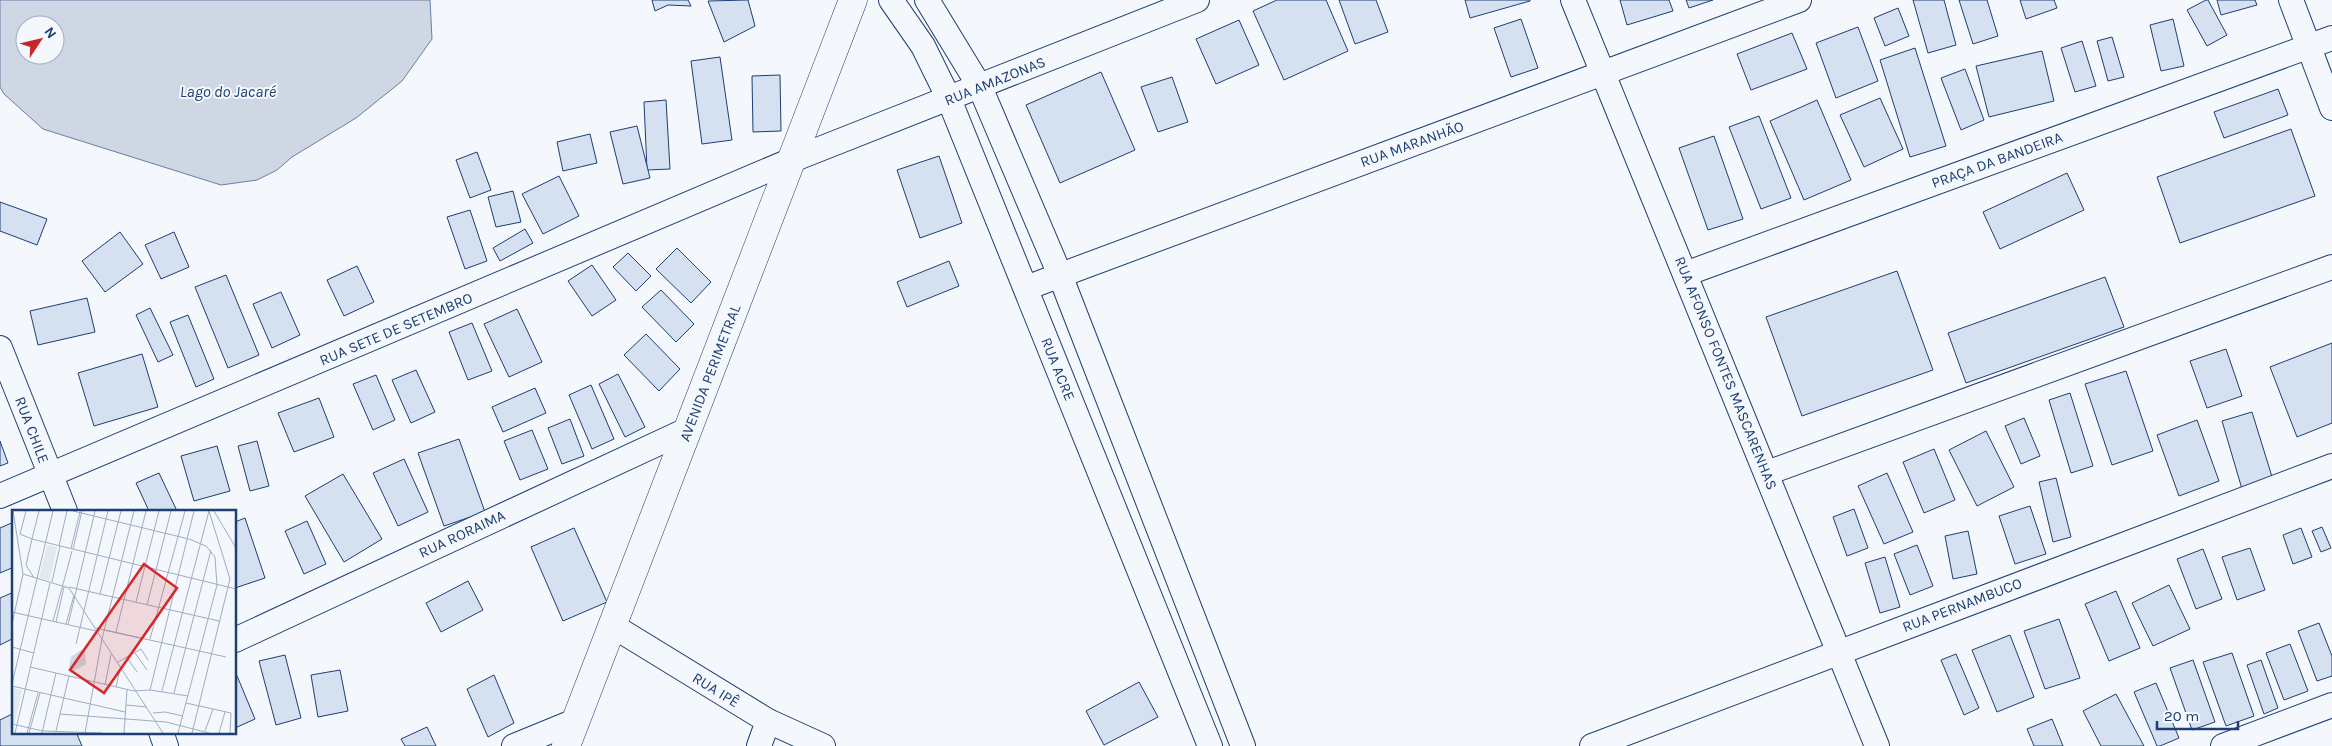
<svg xmlns="http://www.w3.org/2000/svg" width="2332" height="746" font-family="Karla,sans-serif">
<style>
.water{fill:#cfd7e4;stroke:#687fa3;fill-rule:evenodd}
.building{fill:#d5e0f0;stroke:#1d3f73}
.lines{fill:none;stroke-linecap:round;stroke-linejoin:round}
.minor-casing{stroke:#1d3f73;stroke-width:26}
.primary-casing{stroke:#1d3f73;stroke-width:29}
.minor{stroke:#f4f7fb;stroke-width:24}
.primary{stroke:#f4f7fb;stroke-width:28}
.labels{text-anchor:middle;dominant-baseline:central;stroke-width:4;stroke-linejoin:round;paint-order:stroke}
.street-label{font-size:15px;fill:#1d3f73;stroke:#f4f7fb}
.water-label{font-size:16px;font-style:italic;fill:#1d3f73;stroke:#f4f7fb}
.inset-road{fill:none;stroke:#9eadc5;stroke-width:1}
.view{fill:#d62828;fill-opacity:0.15;stroke:#d62828;stroke-width:2.5}
.inset-edge{fill:none;stroke:#1d3f73;stroke-width:2.5}
</style>
<rect width="100%" height="100%" fill="#f4f7fb"/>
<path class="water" d="M0 0H430L432 39 402 81 356 118 292 157 277 170 257 180 221 185 43 129 4 94 0 87ZM25 25H55V55H25Z"/>
<g class="building">
<polygon points="652,0 688,0 691,6 668,5 655,11"/>
<polygon points="748,0 755,26 724,42 708,1"/>
<polygon points="1277,0 1326,0 1348,51 1284,80 1253,11"/>
<polygon points="1339,0 1376,0 1388,32 1355,44"/>
<polygon points="1465,0 1530,0 1530,1 1470,18"/>
<polygon points="1620,0 1669,0 1673,11 1627,25"/>
<polygon points="1686,0 1713,0 1689,8"/>
<polygon points="1913,0 1944,0 1956,45 1928,53"/>
<polygon points="1959,0 1987,0 1998,36 1973,44"/>
<polygon points="2020,0 2054,0 2057,8 2026,19"/>
<polygon points="2206,0 2208,0 2227,35 2207,46 2187,10"/>
<polygon points="2217,0 2255,0 2257,5 2221,15"/>
<polygon points="1898,8 1909,36 1885,46 1874,18"/>
<polygon points="1521,19 1538,68 1511,77 1494,28"/>
<polygon points="2173,19 2184,66 2161,71 2150,25"/>
<polygon points="1239,20 1259,65 1216,84 1196,39"/>
<polygon points="1858,27 1878,81 1836,98 1816,43"/>
<polygon points="1792,33 1807,69 1751,90 1737,54"/>
<polygon points="2112,37 2124,77 2108,81 2097,41"/>
<polygon points="2082,41 2096,86 2075,92 2061,48"/>
<polygon points="1915,48 1946,146 1910,157 1880,60"/>
<polygon points="2042,51 2054,101 1989,117 1976,66"/>
<polygon points="720,57 732,140 702,144 691,61"/>
<polygon points="1965,69 1984,120 1961,130 1941,78"/>
<polygon points="1101,72 1135,150 1060,183 1026,105"/>
<polygon points="780,75 781,131 753,132 752,76"/>
<polygon points="1172,77 1188,122 1158,132 1141,87"/>
<polygon points="2278,89 2288,115 2224,138 2214,112"/>
<polygon points="1880,98 1903,149 1864,167 1840,115"/>
<polygon points="666,100 670,169 647,170 644,102"/>
<polygon points="1817,100 1851,180 1804,200 1770,121"/>
<polygon points="1759,116 1791,198 1761,209 1729,127"/>
<polygon points="637,126 650,178 623,184 610,132"/>
<polygon points="2291,129 2315,196 2180,243 2157,177"/>
<polygon points="590,134 597,163 563,171 557,142"/>
<polygon points="1714,136 1743,219 1708,230 1679,148"/>
<polygon points="477,152 491,190 470,198 456,160"/>
<polygon points="939,156 962,223 920,238 897,170"/>
<polygon points="2067,173 2084,210 2000,249 1983,212"/>
<polygon points="559,176 579,216 543,234 522,194"/>
<polygon points="513,191 521,222 496,227 488,197"/>
<polygon points="0,202 47,219 37,245 0,231"/>
<polygon points="470,210 487,261 465,269 447,217"/>
<polygon points="525,229 533,243 500,261 493,248"/>
<polygon points="120,232 143,264 105,292 82,261"/>
<polygon points="174,232 189,267 161,279 145,245"/>
<polygon points="677,248 711,282 691,303 656,269"/>
<polygon points="628,253 651,276 636,291 613,267"/>
<polygon points="949,261 959,286 907,307 897,282"/>
<polygon points="592,265 616,300 592,316 568,281"/>
<polygon points="357,266 374,302 344,316 327,280"/>
<polygon points="1897,271 1933,370 1802,416 1766,317"/>
<polygon points="226,275 259,355 228,368 195,287"/>
<polygon points="2105,277 2124,327 1966,383 1948,333"/>
<polygon points="661,290 694,324 676,342 642,307"/>
<polygon points="281,292 300,335 272,348 253,304"/>
<polygon points="87,298 95,332 38,345 30,311"/>
<polygon points="150,308 173,355 158,362 136,315"/>
<polygon points="517,309 542,362 509,377 484,324"/>
<polygon points="188,315 214,379 196,387 170,322"/>
<polygon points="472,323 492,371 468,380 449,332"/>
<polygon points="646,334 680,369 659,391 624,355"/>
<polygon points="2332,343 2332,423 2297,437 2270,367"/>
<polygon points="2226,349 2242,396 2207,408 2190,361"/>
<polygon points="142,354 158,407 94,426 78,373"/>
<polygon points="416,370 435,412 411,423 392,380"/>
<polygon points="2126,371 2153,451 2112,465 2085,384"/>
<polygon points="618,374 645,427 625,437 599,384"/>
<polygon points="376,375 395,420 373,430 353,384"/>
<polygon points="591,385 614,439 592,449 569,395"/>
<polygon points="535,388 546,413 503,432 492,407"/>
<polygon points="2070,393 2093,466 2071,473 2049,400"/>
<polygon points="319,398 334,437 294,452 278,413"/>
<polygon points="2252,412 2273,480 2242,489 2222,421"/>
<polygon points="2024,418 2040,456 2021,464 2005,426"/>
<polygon points="570,419 584,456 562,464 548,428"/>
<polygon points="2197,420 2219,481 2179,496 2157,435"/>
<polygon points="532,430 548,469 520,480 504,441"/>
<polygon points="1986,431 2014,487 1977,506 1949,450"/>
<polygon points="459,439 485,512 444,526 418,453"/>
<polygon points="0,441 8,463 0,466"/>
<polygon points="257,441 269,486 250,491 238,446"/>
<polygon points="217,446 230,491 194,501 181,456"/>
<polygon points="1934,449 1955,500 1924,513 1903,462"/>
<polygon points="404,459 428,512 398,526 373,473"/>
<polygon points="159,473 177,511 149,511 136,483"/>
<polygon points="1887,473 1913,532 1884,544 1858,486"/>
<polygon points="343,474 382,539 344,562 305,496"/>
<polygon points="2056,478 2071,537 2053,542 2039,482"/>
<polygon points="2030,506 2046,554 2015,564 1999,516"/>
<polygon points="1854,509 1868,548 1847,556 1833,517"/>
<polygon points="245,518 265,578 235,588 235,522"/>
<polygon points="307,521 326,564 304,574 285,531"/>
<polygon points="14,522 14,567 0,573 0,528"/>
<polygon points="2322,527 2331,548 2321,552 2312,531"/>
<polygon points="574,528 607,602 563,621 531,547"/>
<polygon points="2301,528 2312,557 2293,564 2283,535"/>
<polygon points="1968,531 1977,574 1953,579 1945,536"/>
<polygon points="1917,545 1933,586 1910,595 1894,554"/>
<polygon points="2250,548 2265,590 2237,600 2222,557"/>
<polygon points="2203,549 2222,599 2196,609 2177,559"/>
<polygon points="1885,557 1900,607 1880,613 1865,563"/>
<polygon points="468,581 483,610 441,632 426,603"/>
<polygon points="2169,585 2190,629 2153,646 2132,603"/>
<polygon points="2116,591 2140,648 2109,661 2085,604"/>
<polygon points="14,592 14,638 0,645 0,598"/>
<polygon points="2059,619 2080,678 2045,689 2024,631"/>
<polygon points="2319,623 2332,656 2332,676 2317,681 2298,631"/>
<polygon points="2010,635 2034,697 1997,712 1972,650"/>
<polygon points="2290,644 2308,691 2284,700 2266,653"/>
<polygon points="2232,653 2254,716 2226,726 2203,662"/>
<polygon points="1956,654 1979,708 1964,715 1941,660"/>
<polygon points="285,655 301,718 276,725 259,661"/>
<polygon points="2193,660 2215,722 2192,730 2170,668"/>
<polygon points="2261,660 2278,708 2264,714 2247,665"/>
<polygon points="340,670 348,711 318,717 311,675"/>
<polygon points="235,671 255,719 235,728"/>
<polygon points="494,675 514,723 488,737 467,689"/>
<polygon points="1139,682 1158,717 1104,745 1086,711"/>
<polygon points="2156,683 2179,738 2160,746 2157,746 2134,692"/>
<polygon points="2116,694 2144,746 2101,746 2083,711"/>
<polygon points="14,713 14,732 76,732 82,746 0,746 0,720"/>
<polygon points="2052,719 2063,746 2034,746 2027,729"/>
<polygon points="427,727 436,746 405,746 401,739"/>
</g>
<g class="lines">
<g class="minor-casing">
<g id="minor">
<polyline points="891,0 923,46 949,99 1210,746"/>
<polyline points="927,0 980,87 1060,275 1243,746"/>
<polyline points="1573,0 1877,746"/>
<polyline points="2291,0 2332,108"/>
<polyline points="1685,274 2332,38"/>
<polyline points="1026,288 1799,0"/>
<polyline points="0,348 65,511"/>
<polyline points="1767,473 2332,267"/>
<polyline points="0,496 792,160 1197,0"/>
<polyline points="613,626 768,721 823,746"/>
<polyline points="235,640 689,429"/>
<polyline points="161,732 166,746"/>
<polyline points="514,746 575,721"/>
<polyline points="759,746 768,721"/>
<polyline points="1592,746 2332,466"/>
<polyline points="2223,746 2332,705"/>
</g>
</g>
<g class="primary-casing">
<polyline id="primary" points="566,746 853,0"/>
</g>
<use href="#minor" class="minor"/>
<use href="#primary" class="primary"/>
</g>
<g class="labels">
<g class="street-label">
<text transform="translate(995 81) rotate(-22)">RUA AMAZONAS</text>
<text transform="translate(1412 144) rotate(-20)">RUA MARANHÃO</text>
<text transform="translate(1997 160) rotate(-20)">PRAÇA DA BANDEIRA</text>
<text transform="translate(396 329) rotate(-23)">RUA SETE DE SETEMBRO</text>
<text transform="translate(1058 369) rotate(68)">RUA ACRE</text>
<text transform="translate(710 373) rotate(-69)">AVENIDA PERIMETRAL</text>
<text transform="translate(1726 373) rotate(68)">RUA AFONSO FONTES MASCARENHAS</text>
<text transform="translate(32 430) rotate(69)">RUA CHILE</text>
<text transform="translate(462 534) rotate(-25)">RUA RORAIMA</text>
<text transform="translate(1962 605) rotate(-21)">RUA PERNAMBUCO</text>
<text transform="translate(716 690) rotate(32)">RUA IPÊ</text>
</g>
<g class="water-label">
<text x="228" y="91">Lago do Jacaré</text>
</g>
</g>
<g transform="translate(12 510)">
<rect width="224" height="224" fill="#f4f7fb"/>
<path d="M35 35 45 37 38 70 27 68ZM0 178 10 180 3 213H0Z" fill="#e3e9f0"/>
<path d="M69 140 73 141 74 154 60 162 57 157 59 147Z" fill="#cfd7e4"/>
<path class="inset-road" d="M1 1 11 64 57 78 151 223M14 1 8 24 20 29 14 55 22 68M27 1 20 29 224 79M61 1 177 29 194 36 203 47 205 75 166 223M202 1 224 38M47 36 55 1M59 38 68 2M61 39 70 1M40 72 48 36M57 77 207 111M88 84 109 1M124 92 147 1M135 95 159 1M0 102 84 121M41 111 60 41M44 112 52 77M0 114 11 64M54 114 62 85M56 115 83 1M84 118 214 147M92 120 128 128M104 122 134 1M138 129 173 1M64 134 96 1M0 137 22 143M123 143 135 160M115 148 125 162M106 152 129 139 136 150M18 157 122 181 138 180 176 186M0 174 41 1M93 175 99 144M0 176 113 202M104 177 108 159M138 180 182 1M150 181 197 1M162 183 199 40M174 193 219 203 218 223M114 195 135 197M141 203 153 202 171 206M48 204 154 212 197 223M0 214 31 221 90 223M44 221 57 166M193 221 201 199M3 223 38 73M15 223 26 183M17 223 28 183M30 223 44 163M73 223 90 129 122 1M112 223 115 180M180 223 218 69 197 1M207 223 213 202"/>
<path class="view" d="M132 54 165 78 92 183 58 160Z"/>
<rect width="224" height="224" class="inset-edge"/>
</g>
<g transform="translate(40 40) rotate(55)"><circle r="24" fill="#f4f7fb" stroke="#9eadc5"/>
<path d="M0-4L9 19L0 12L-9 19Z" fill="#c62828"/>
<text y="-8" font-size="14" font-weight="bold" text-anchor="middle" fill="#1d3f73">N</text>
</g>
<path d="M2157 721v8h81v-8" fill="none" stroke="#1d3f73" stroke-width="2.5"/>
<text x="2164" y="721" font-size="15" fill="#1d3f73" stroke="#f4f7fb" stroke-width="4" paint-order="stroke">20 m</text>
</svg>
